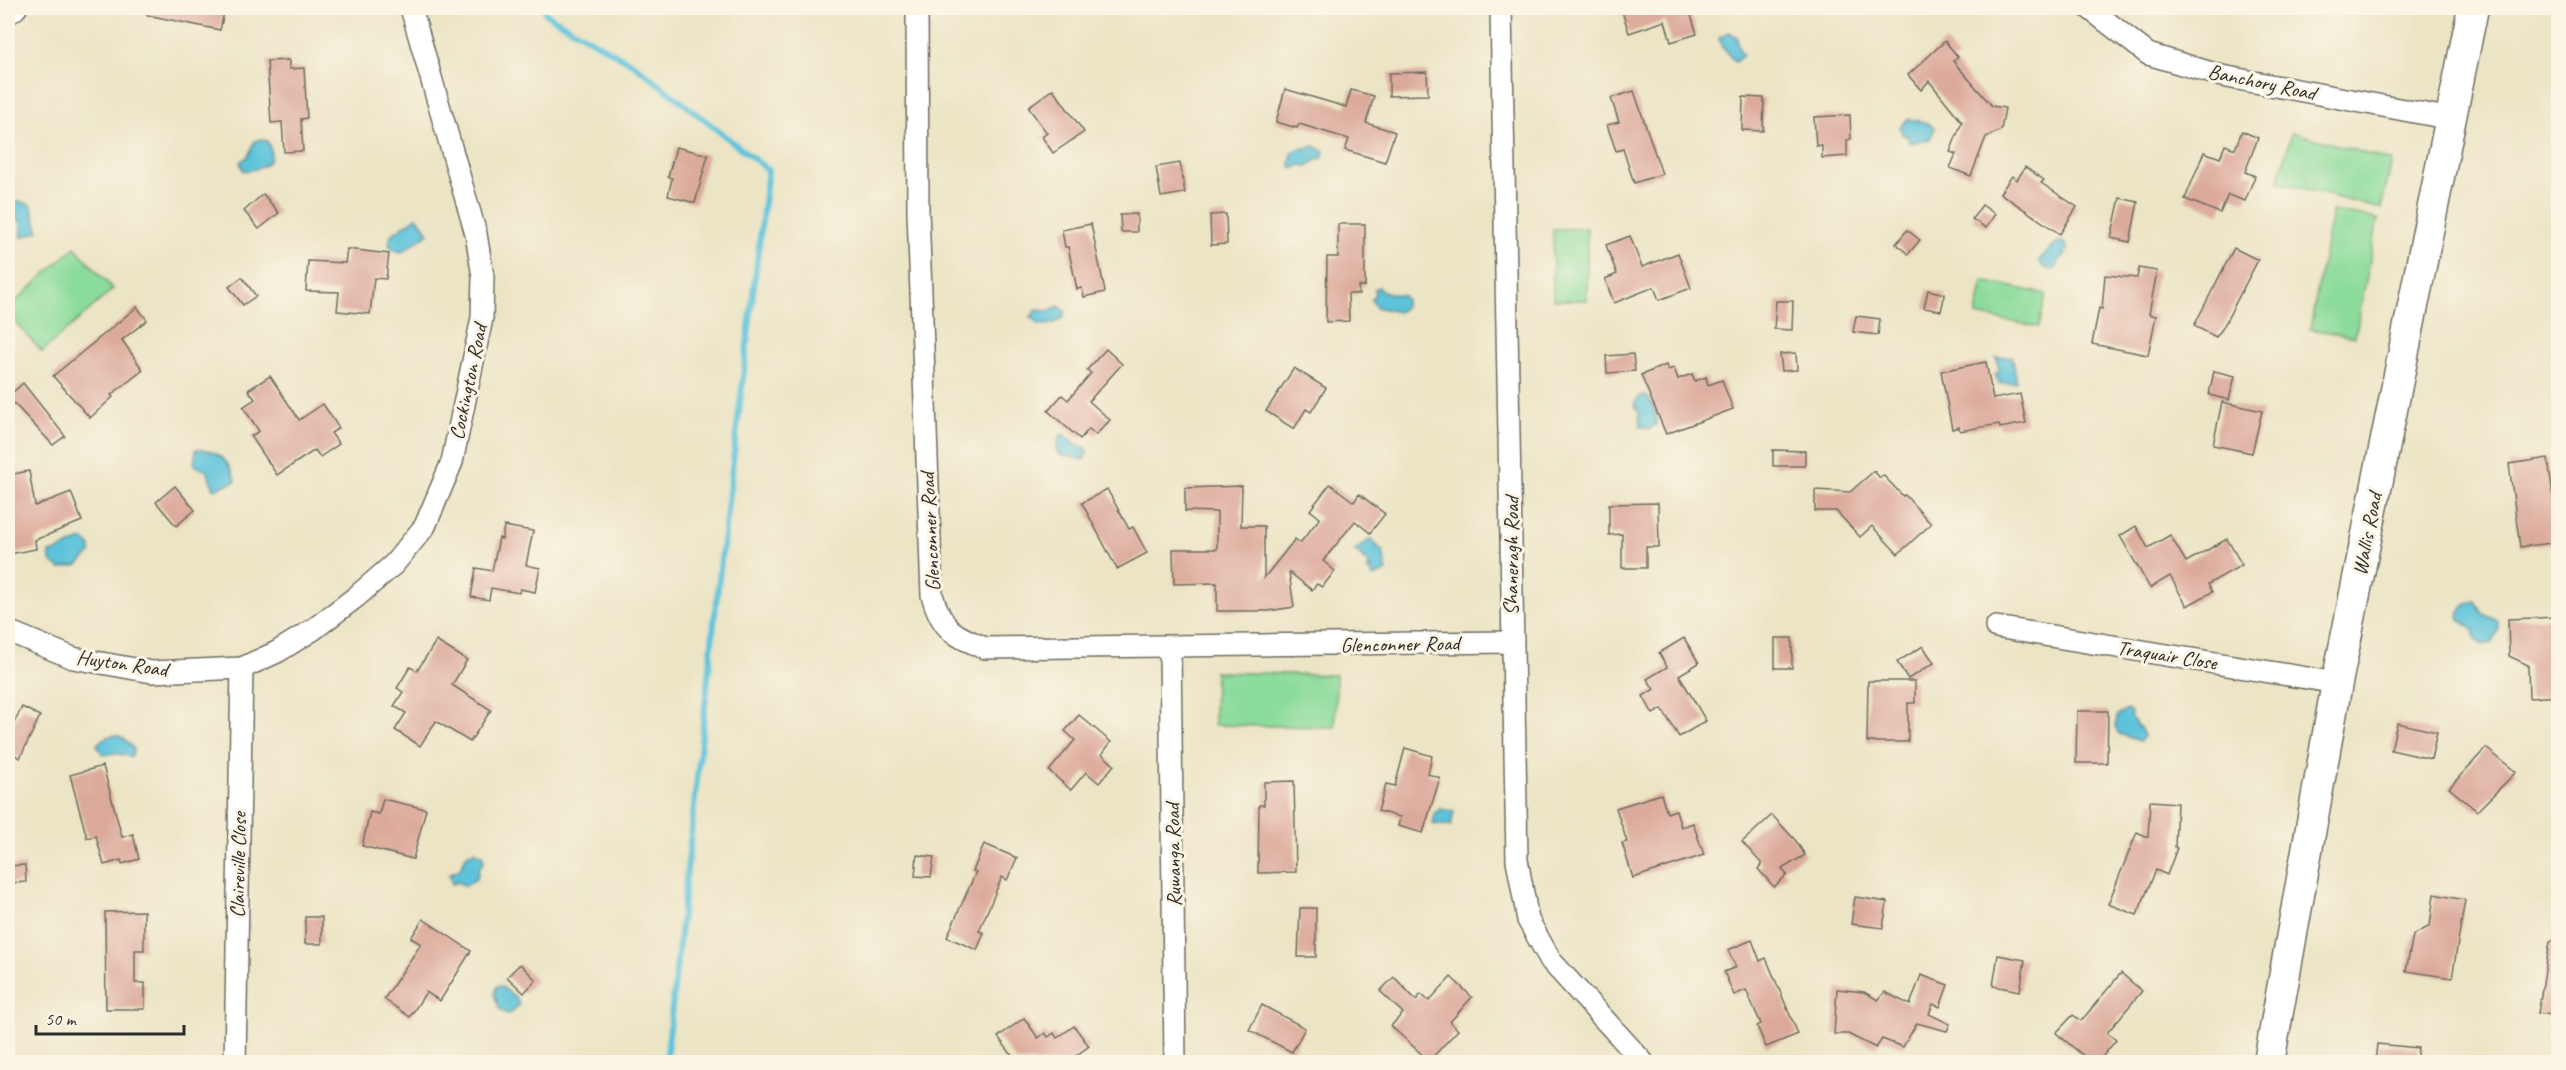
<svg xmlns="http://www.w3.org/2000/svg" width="2566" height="1070" font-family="Caveat,sans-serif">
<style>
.green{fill:#8bdb9b;stroke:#5b8363;stroke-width:1.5}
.water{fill:#5dc3db;stroke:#447783;stroke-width:1.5}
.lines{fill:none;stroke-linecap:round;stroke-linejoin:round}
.stream{stroke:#5dc3db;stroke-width:6}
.building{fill:#dcaa9b}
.street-casing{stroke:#6e6c61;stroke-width:24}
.secondary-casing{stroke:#6e6c61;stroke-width:33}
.street{stroke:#fff;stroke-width:21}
.secondary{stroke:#fff;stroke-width:30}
.labels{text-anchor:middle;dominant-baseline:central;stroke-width:6;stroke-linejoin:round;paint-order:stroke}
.street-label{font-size:21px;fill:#2b2b2b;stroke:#fcf5e5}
</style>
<rect width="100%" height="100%" fill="#fcf5e5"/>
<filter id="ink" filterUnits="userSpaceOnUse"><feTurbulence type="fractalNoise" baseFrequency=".0167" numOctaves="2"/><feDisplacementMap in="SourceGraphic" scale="12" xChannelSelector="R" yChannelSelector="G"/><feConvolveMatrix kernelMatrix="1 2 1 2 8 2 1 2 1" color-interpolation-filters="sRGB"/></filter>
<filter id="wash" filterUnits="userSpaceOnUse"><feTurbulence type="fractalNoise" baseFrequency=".008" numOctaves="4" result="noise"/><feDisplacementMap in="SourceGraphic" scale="24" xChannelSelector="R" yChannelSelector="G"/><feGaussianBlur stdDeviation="1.35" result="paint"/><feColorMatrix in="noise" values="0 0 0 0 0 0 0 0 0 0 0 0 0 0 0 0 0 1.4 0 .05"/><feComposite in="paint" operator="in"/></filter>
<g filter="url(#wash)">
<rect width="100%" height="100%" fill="#ebe4c5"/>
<g class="green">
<polygon points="2292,132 2392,161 2381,209 2278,182"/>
<polygon points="2332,211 2378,219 2355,337 2310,329"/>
<polygon points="1587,228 1587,300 1553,300 1553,229"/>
<polygon points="75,247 113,289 42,352 8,314 8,308"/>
<polygon points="1983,281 2046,294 2039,327 1976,315"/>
<polygon points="1215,672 1336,675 1335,727 1214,725"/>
</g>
<g class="water">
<polygon points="1729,32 1737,37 1738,47 1743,55 1735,62 1722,47 1719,38"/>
<polygon points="1908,119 1927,123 1935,128 1930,139 1909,143 1908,137 1902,134 1900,127"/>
<path d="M261 139 267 141C269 145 272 150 271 155 271 166 252 172 243 170L240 162 248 156 255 141Z"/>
<polygon points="1314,146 1324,151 1323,157 1306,166 1300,165 1293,169 1290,165 1292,153 1299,149"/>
<polygon points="19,201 31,205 39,231 22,237 20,220 9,215 10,205"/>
<polygon points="417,217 429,233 402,252 392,249 389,244 391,235"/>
<polygon points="2058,242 2065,243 2068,250 2058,262 2056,269 2049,270 2042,266 2039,260"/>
<polygon points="1379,287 1381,291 1403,296 1406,300 1404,308 1398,312 1376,307 1371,299 1375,294 1374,289"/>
<polygon points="1059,306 1065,311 1064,317 1053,324 1040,325 1031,317 1037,310 1048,311"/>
<polygon points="2012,356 2017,382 1999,384 1995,374 2000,372 1996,358"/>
<path d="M1644 395C1652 400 1658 415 1656 425L1649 429 1640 426 1639 413 1634 404 1639 397Z"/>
<polygon points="1060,435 1066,435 1075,444 1086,448 1087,453 1084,460 1061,455 1056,449"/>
<path d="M196 449C219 449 228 460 236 481L214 489 207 471 194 465Z"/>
<polygon points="1371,539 1383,552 1387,571 1374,577 1367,569 1371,567 1355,550"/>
<path d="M84 540 91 547V553L78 565 60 569 50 561V553C63 550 72 542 84 540Z"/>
<path d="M2475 601 2483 614 2498 621V631L2493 643 2482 645 2476 640 2474 629 2459 619C2459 609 2466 603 2475 601Z"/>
<polygon points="2127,710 2131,713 2130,717 2141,729 2144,736 2140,741 2119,734 2115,726 2118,714"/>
<path d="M116 735 123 738 134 749 131 757 115 753 103 755 97 745C102 738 107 736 116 735Z"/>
<polygon points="1439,809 1454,811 1451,826 1433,824 1435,812 1438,812"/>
<polygon points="474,851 483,856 484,862 479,867 477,878 466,886 457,882 452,884 449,874 460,869 466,856"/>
<polygon points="497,986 501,986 516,998 519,1005 511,1013 507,1014 500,1010 494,994"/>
</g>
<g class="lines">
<polyline class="stream" points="544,8 546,14 636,66 768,170 720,569 666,1062"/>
</g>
<g id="blocks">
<g class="building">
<polygon points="148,8 225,8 220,30 147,15"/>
<polygon points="1621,8 1695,8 1696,11 1690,12 1697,34 1671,42 1665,21 1629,33"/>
<polygon points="1945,41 1958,57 1953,61 1992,106 2005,108 2001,130 1986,137 1971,176 1950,168 1956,154 1950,152 1962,122 1929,81 1921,90 1908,75"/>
<polygon points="289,60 289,69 304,68 307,118 301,119 303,151 284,152 282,122 271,123 267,61"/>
<polygon points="1427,72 1428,95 1389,96 1389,73"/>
<polygon points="1053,89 1084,132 1053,153 1042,137 1047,133 1028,107"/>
<polygon points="1285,89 1346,107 1351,90 1374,96 1366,123 1395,132 1385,162 1345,150 1349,139 1299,124 1297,128 1276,122"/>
<polygon points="1634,91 1662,174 1634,183 1623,149 1616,151 1607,125 1619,122 1611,98"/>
<polygon points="1743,97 1764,98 1763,131 1742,130"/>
<polygon points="1850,115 1851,139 1847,140 1847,156 1822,158 1822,145 1816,146 1814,117"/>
<polygon points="2242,131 2258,138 2245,172 2255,176 2245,201 2228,195 2220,213 2185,199 2204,152 2220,158 2225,145 2235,149"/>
<polygon points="676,147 708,155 695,203 668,196 672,178 668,177"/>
<polygon points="1180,163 1185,193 1161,197 1156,167"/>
<polygon points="2025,167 2044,180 2041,183 2077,207 2060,234 2000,193 2012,176 2017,180"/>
<polygon points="263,194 279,213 259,229 244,211"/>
<polygon points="2120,198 2138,202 2130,242 2111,238"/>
<polygon points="1982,205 1995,214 1986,228 1972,219"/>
<polygon points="1137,214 1137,232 1121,232 1120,215"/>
<polygon points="1226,214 1227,244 1211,245 1210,215"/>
<polygon points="1091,224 1105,292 1084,297 1082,288 1077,289 1068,247 1065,247 1062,230"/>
<polygon points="1338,224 1365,224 1365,286 1358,286 1359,294 1348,294 1349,321 1326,322 1327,257 1338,257"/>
<polygon points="1907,230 1920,240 1908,254 1896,244"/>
<polygon points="1630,236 1642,267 1678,253 1691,288 1659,300 1654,287 1614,303 1605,279 1617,274 1606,245"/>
<polygon points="2234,248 2258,260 2222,329 2216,337 2194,326"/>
<polygon points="347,249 389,254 386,279 374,278 370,314 337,311 339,292 306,291 308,261 345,263"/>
<polygon points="2139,268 2157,271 2149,314 2156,316 2148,355 2092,344 2099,308 2102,309 2105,275 2137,278"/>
<polygon points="242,277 256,296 243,305 229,287"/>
<polygon points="1928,290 1945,294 1941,311 1924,308"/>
<polygon points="1776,301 1793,301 1792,330 1774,329"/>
<polygon points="137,307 147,320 122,340 143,370 111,395 113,397 90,418 53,376"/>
<polygon points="1856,316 1880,319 1878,335 1853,332"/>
<polygon points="1106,349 1122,364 1089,401 1110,420 1096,435 1089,429 1080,439 1048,411 1062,395 1068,400 1091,373 1087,370"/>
<polygon points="1796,353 1797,370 1782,371 1780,354"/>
<polygon points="1633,354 1635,371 1607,373 1606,356"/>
<polygon points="1986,362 1993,399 2020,394 2026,423 2000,428 1999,424 1960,431 1959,427 1952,429 1941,371"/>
<polygon points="1666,365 1668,370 1674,368 1678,379 1692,374 1695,381 1706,377 1708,385 1722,380 1733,409 1666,434 1641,375"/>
<polygon points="1294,368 1326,388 1311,412 1306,409 1294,429 1266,411"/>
<polygon points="2214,371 2235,376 2229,400 2209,395"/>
<polygon points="270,376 299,420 323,404 339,428 331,433 339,444 320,457 315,450 277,475 251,436 259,431 243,407 255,399 248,390"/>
<polygon points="23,383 65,436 53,445 8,397"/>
<polygon points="2222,402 2262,411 2252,453 2213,445"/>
<polygon points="1773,450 1805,451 1805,466 1773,466"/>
<polygon points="2548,458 2559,542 2520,547 2509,464"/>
<polygon points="29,471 35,506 71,492 82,521 35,540 36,549 9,554 8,475"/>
<polygon points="1874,471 1880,478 1883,475 1903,496 1905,495 1931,524 1898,554 1872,526 1860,537 1836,511 1815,511 1815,490 1850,492"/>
<polygon points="1330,484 1354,502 1359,494 1385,514 1370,533 1355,521 1323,561 1335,571 1322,587 1317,584 1312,590 1289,572 1294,607 1268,611 1217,611 1217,583 1174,584 1173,549 1217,549 1217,512 1185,511 1185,488 1242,486 1241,526 1264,526 1264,578 1295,539 1300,543 1320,518 1310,510"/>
<polygon points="175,486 195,510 176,526 156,502"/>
<polygon points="1107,489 1129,529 1133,527 1147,553 1117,569 1082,503"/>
<polygon points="1658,503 1659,547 1646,547 1646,568 1622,568 1622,534 1609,535 1609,504"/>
<polygon points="504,526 533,531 526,565 540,568 535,592 520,589 519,593 491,588 489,600 471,597 476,568 492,571 499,538 502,539"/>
<polygon points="2136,526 2148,548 2170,535 2186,562 2227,539 2242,565 2208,584 2212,592 2187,606 2170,576 2150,588 2120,536"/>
<polygon points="2559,617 2559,696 2529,698 2528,665 2509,656 2508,619"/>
<polygon points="1684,638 1699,663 1679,675 1706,721 1679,737 1662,709 1653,714 1643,696 1654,689 1647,679 1667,667 1659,653"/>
<rect x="1775" y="638" width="17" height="30"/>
<polygon points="436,641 467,660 452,685 491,710 470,742 436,721 420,746 395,730 406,713 394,706 403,692 397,688 410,667 417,671"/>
<polygon points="1923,646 1934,663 1908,679 1897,662"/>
<polygon points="1868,681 1915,681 1915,703 1908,703 1908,742 1867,742"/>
<polygon points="22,707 40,716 20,758 8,751 8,735"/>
<polygon points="2077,711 2108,711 2107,763 2076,763"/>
<polygon points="1079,715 1111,742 1102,754 1114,765 1099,783 1086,772 1071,790 1049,771 1075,740 1065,731"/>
<polygon points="2397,723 2437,732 2431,759 2391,750"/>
<polygon points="1405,748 1432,756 1428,774 1440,778 1423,833 1398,826 1400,817 1378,811 1386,784 1395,786"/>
<polygon points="2486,748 2516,772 2477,811 2449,788"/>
<polygon points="103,766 122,837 133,834 139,859 122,864 121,860 104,865 96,836 87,838 70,775"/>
<polygon points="1294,781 1296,872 1258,873 1259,805 1264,805 1264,782"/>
<polygon points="1661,794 1667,813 1676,810 1681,827 1693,823 1704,855 1633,878 1622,843 1627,842 1616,808"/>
<polygon points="383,799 426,809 413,859 362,846 370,812 379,814"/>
<polygon points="2150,801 2177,803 2175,847 2177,848 2167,875 2156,870 2137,915 2108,904 2137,832 2148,837"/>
<polygon points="1772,815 1796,841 1805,855 1782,869 1787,875 1774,887 1758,869 1762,864 1742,842"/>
<polygon points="984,844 1017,858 1007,880 1002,877 979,931 984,933 977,950 947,937 976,872 973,871"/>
<polygon points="917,855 934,857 931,877 915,876"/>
<polygon points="25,865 26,882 8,883 8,866"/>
<polygon points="2434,894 2465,900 2452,978 2406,971 2413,935 2430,926"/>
<polygon points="1855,897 1887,902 1883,928 1851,924"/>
<polygon points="1300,908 1316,908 1316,957 1298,957"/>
<polygon points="144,911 144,950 135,950 135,983 145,983 145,1009 106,1009 105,912"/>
<rect x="305" y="917" width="17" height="27"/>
<polygon points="423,919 471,951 440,1001 426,992 410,1017 384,999 421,944 411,938"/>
<polygon points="1752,940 1760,961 1766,958 1798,1034 1766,1047 1757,1026 1761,1024 1746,990 1734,995 1724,972 1736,967 1728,950"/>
<polygon points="2550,941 2559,941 2559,1016 2538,1013"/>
<polygon points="1998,955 2025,960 2020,991 1993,986"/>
<polygon points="520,964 536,980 524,993 507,977"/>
<polygon points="2121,973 2142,991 2107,1033 2116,1040 2098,1062 2091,1062 2056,1033 2073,1015 2081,1021"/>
<polygon points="1921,975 1948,985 1940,1007 1933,1004 1929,1014 1950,1024 1947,1031 1917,1023 1903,1047 1882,1039 1876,1048 1848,1034 1834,1034 1837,989 1864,992 1878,1000 1885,992 1910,1005"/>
<polygon points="1394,977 1416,1000 1421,994 1429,1001 1451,977 1472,997 1450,1022 1458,1030 1429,1061 1391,1026 1403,1013 1380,991"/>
<polygon points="1262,1005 1305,1028 1292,1052 1249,1030"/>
<polygon points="1024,1018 1038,1038 1045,1033 1048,1037 1054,1033 1057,1038 1074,1026 1089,1046 1067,1062 1017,1062 998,1037"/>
<polygon points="2377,1044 2418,1048 2416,1062 2375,1062"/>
</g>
</g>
</g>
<g filter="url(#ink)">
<use href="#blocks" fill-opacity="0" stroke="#6e6c61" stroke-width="1.5"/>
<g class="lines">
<g class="street-casing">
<g id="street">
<path d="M917 8 918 211 932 595C942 630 953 635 985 648L1511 642"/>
<polyline points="1501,8 1517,860 1528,920 1551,961 1643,1062"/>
<polyline points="2089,8 2148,54 2222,76 2452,119"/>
<polyline points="8,14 16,8"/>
<polyline points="1996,627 2337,683"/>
<polyline points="8,631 73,658 152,672 242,668 277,652 314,629 356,597 394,564 425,526 452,462 482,318 483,276 476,234 411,8"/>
<polyline points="1170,647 1175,1062"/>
<polyline points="235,1062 242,668"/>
</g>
</g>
<g class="secondary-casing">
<polyline id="secondary" points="2269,1062 2337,683 2473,8"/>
</g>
<use href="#street" class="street"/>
<use href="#secondary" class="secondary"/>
</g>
</g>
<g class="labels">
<g class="street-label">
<text transform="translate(2262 82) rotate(12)">Banchory Road</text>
<text transform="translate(468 382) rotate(-78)">Cockington Road</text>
<text transform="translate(930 532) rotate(-93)">Glenconner Road</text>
<text transform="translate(2367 534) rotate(-79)">Wallis Road</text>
<text transform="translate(1511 556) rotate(-90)">Shaneragh Road</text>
<text transform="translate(1400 644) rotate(-1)">Glenconner Road</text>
<text transform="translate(2167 655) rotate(9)">Traquair Close</text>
<text transform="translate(122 663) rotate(8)">Huyton Road</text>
<text transform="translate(1173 855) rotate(-91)">Ruwanga Road</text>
<text transform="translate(238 865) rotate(-89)">Claireville Close</text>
</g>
</g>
<rect width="2566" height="1070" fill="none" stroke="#fcf5e5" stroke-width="30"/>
<path d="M36 1025v9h148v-9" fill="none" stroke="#2b2b2b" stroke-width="3"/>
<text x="45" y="1025" font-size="18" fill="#2b2b2b" stroke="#fcf5e5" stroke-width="4.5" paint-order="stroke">50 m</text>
</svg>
